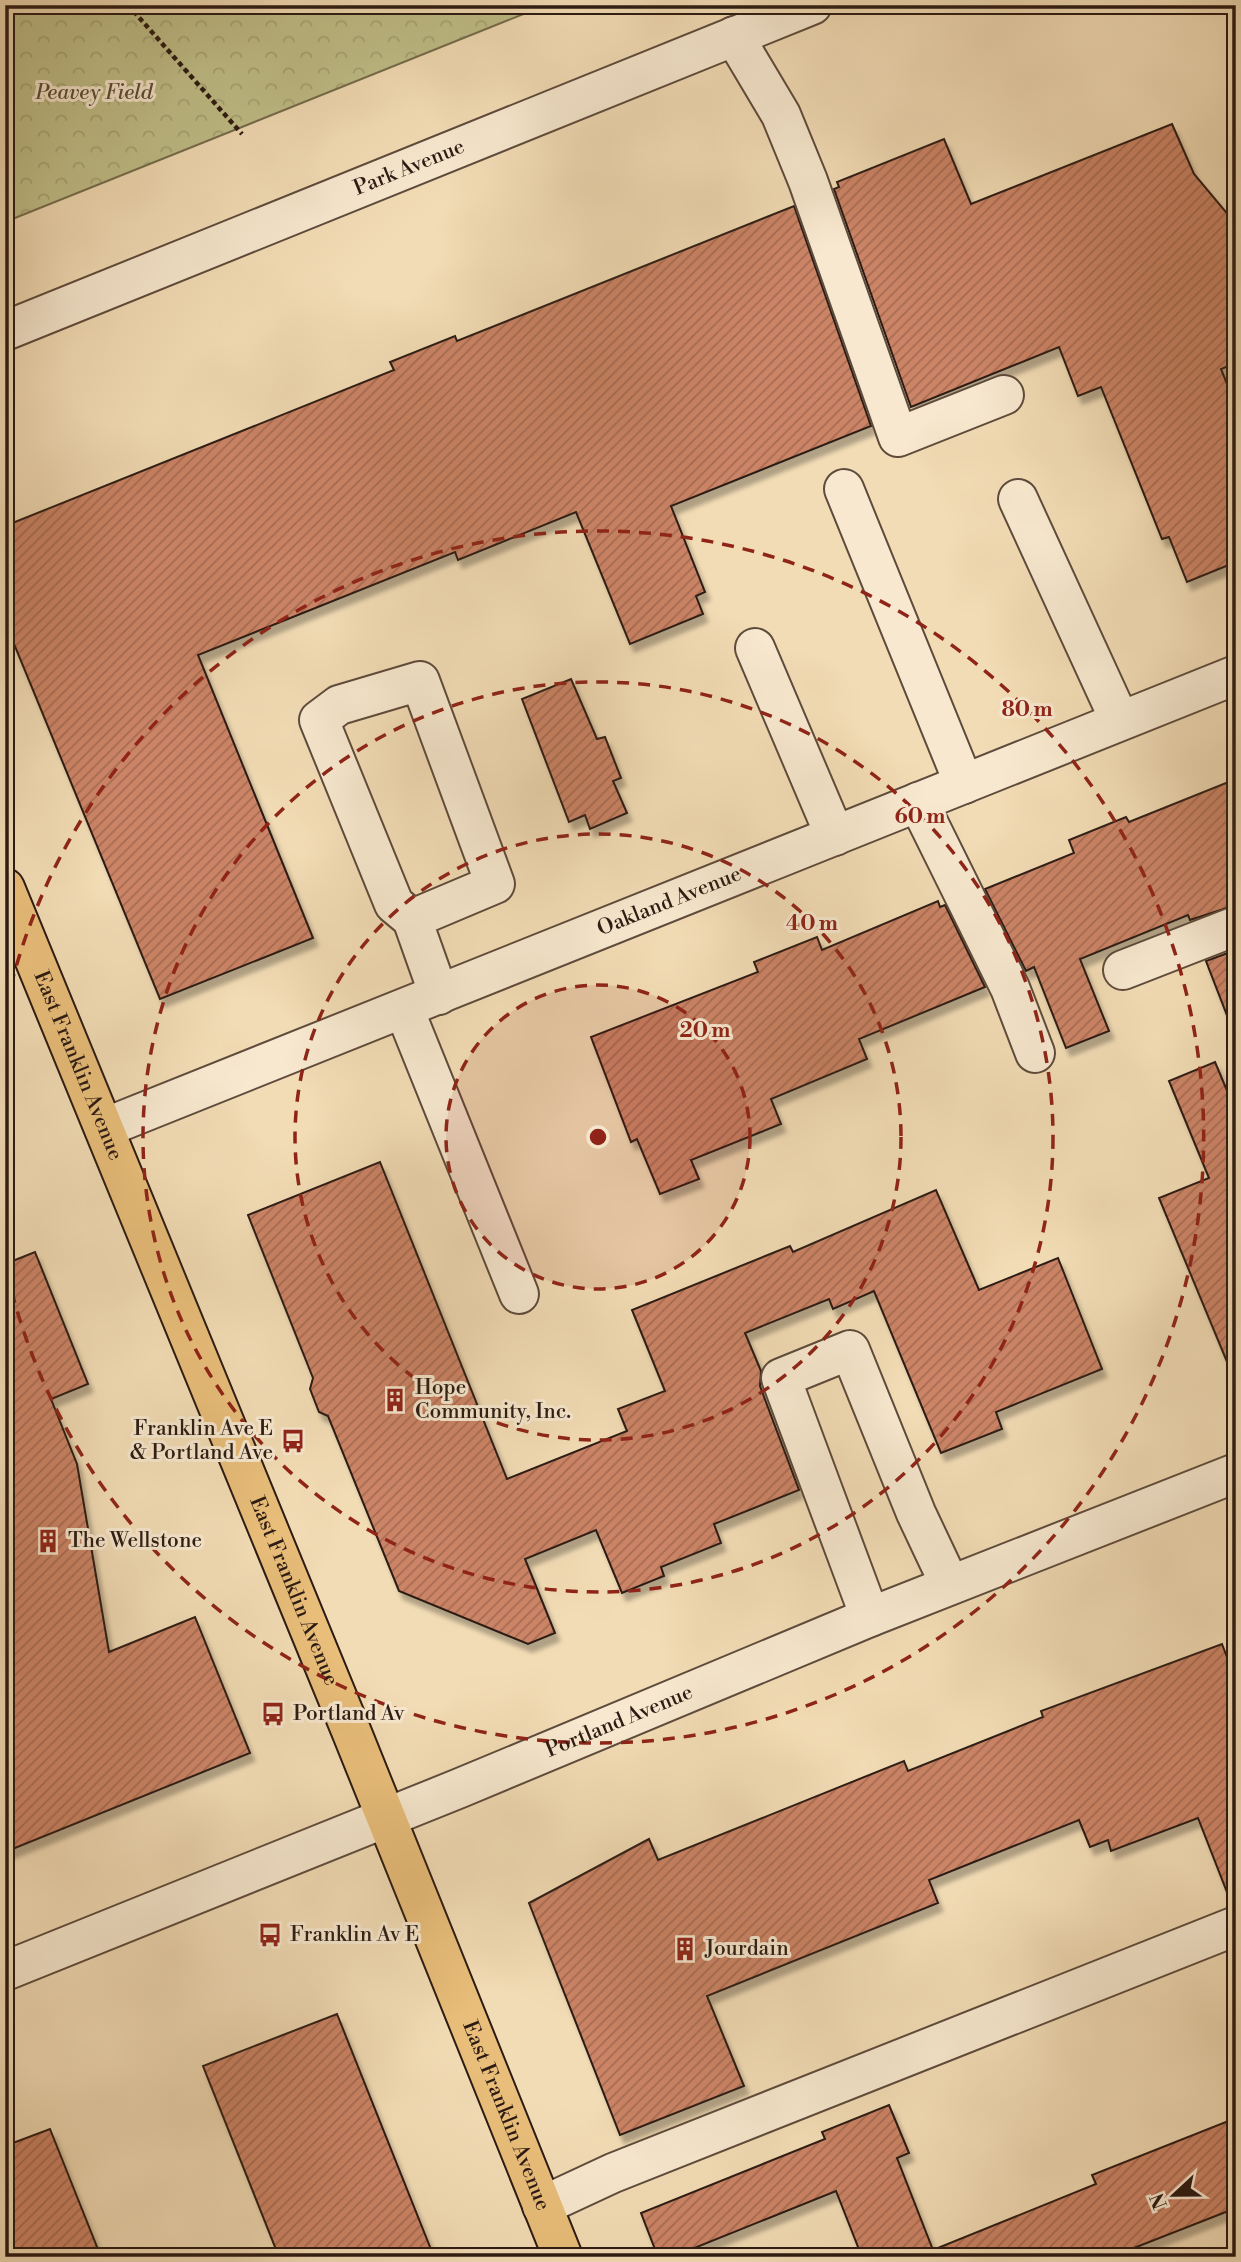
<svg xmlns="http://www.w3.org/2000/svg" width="1241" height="2262" font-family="'Libre Bodoni',serif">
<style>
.park{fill:url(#park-crowns);stroke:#766d4e;stroke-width:2}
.building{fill:url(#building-hatch);stroke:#2c1b13;stroke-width:2;filter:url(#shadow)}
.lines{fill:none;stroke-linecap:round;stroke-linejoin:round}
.minor-casing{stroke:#5e4b3c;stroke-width:42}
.major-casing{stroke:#2c1b13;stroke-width:42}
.path{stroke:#2c1b13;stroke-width:4.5;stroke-dasharray:5 3.5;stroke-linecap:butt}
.minor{stroke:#f7e8cf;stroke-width:38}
.major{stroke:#e9be7a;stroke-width:38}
.ring{fill:none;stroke:#8f2418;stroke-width:3.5;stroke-dasharray:12 9}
.labels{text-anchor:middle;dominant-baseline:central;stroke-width:6;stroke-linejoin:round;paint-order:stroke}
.park-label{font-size:21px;font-style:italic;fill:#584c36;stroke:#f7e8cf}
.street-label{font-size:21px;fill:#2c1b13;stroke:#f7e8cf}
.poi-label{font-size:21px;fill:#2c1b13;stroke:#f7e8cf;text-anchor:start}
.centre{fill:#8f2418;stroke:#f7e8cf;stroke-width:3.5}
.ring-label{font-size:21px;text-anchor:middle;font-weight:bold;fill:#8f2418;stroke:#f7e8cf;stroke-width:6;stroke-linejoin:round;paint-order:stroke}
</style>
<defs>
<pattern id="park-crowns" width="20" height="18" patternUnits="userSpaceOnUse" patternTransform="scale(1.75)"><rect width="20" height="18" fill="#c0bf89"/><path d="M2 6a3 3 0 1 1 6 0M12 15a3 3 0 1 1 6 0" fill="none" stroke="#a5a475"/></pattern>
<pattern id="building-hatch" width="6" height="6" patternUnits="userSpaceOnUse" patternTransform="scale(1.75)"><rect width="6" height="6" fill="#cc8466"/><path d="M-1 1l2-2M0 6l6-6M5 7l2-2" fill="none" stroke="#a66b53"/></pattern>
<filter id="shadow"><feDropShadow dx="4.5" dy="8" stdDeviation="2" flood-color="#0004"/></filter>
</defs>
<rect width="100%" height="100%" fill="#f2dcb5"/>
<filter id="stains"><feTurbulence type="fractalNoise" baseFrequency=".00286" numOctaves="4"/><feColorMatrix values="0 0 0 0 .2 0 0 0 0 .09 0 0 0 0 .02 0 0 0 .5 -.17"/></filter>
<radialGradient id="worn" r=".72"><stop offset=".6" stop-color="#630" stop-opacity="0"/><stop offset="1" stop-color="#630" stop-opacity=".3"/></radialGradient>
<polygon class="park" points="5,5 546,5 5,222"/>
<g class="building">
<polygon points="1172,124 1194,174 1236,224 1236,363 1221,369 1236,406 1236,562 1187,582 1169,537 1162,539 1101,387 1078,396 1059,347 911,407 834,189 839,187 837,182 944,139 971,204"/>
<polygon points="794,206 871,426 671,506 705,592 696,596 703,614 630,644 576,512 458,560 455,552 198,655 313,938 160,999 5,622 5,526 394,370 390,362 455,336 457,341"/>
<polygon points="571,679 597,739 605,737 621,778 613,781 627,813 590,829 585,815 569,822 522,699"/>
<polygon points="1236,779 1236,905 1190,920 1188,915 1080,959 1109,1031 1066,1048 1034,967 1026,971 985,889 1074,853 1069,840 1126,817 1129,822"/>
<polygon points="938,901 940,907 945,905 985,987 859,1039 867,1059 771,1099 781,1124 691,1160 699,1179 660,1194 637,1139 631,1142 591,1037 758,972 754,962 817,937 822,950"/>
<polygon points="1236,950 1236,1030 1233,1031 1206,961"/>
<polygon points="1215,1062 1236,1112 1235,1381 1159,1198 1209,1178 1169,1081"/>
<polygon points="380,1162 507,1479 627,1431 618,1409 665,1391 632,1310 790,1246 793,1252 936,1190 979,1290 1058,1258 1102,1369 996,1412 1002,1429 941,1453 874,1291 833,1309 829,1299 745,1333 761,1371 760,1386 799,1490 714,1524 721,1543 661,1567 664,1576 622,1593 596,1530 525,1559 555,1633 528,1644 399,1591 328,1416 319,1412 310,1389 313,1378 248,1215"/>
<polygon points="35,1252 88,1384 51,1399 77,1464 109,1652 195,1617 250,1753 5,1852 5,1264"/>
<polygon points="1222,1644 1236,1681 1236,1905 1232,1905 1198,1818 1111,1851 1108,1840 1090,1847 1079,1820 929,1880 938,1903 707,1996 744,2086 620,2135 529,1903 649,1839 658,1860 904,1761 908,1771 1043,1717 1041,1711"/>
<polygon points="337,2014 434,2257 279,2257 203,2066"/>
<polygon points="889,2105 909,2153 897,2158 933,2250 1096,2184 1092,2175 1236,2118 1236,2208 1111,2257 862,2257 836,2191 672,2257 658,2257 641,2213 825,2139 822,2132"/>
<polygon points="50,2129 101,2257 5,2257 5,2146"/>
</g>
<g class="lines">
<g class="minor-casing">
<g id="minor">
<polyline points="734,36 781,115 808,181 898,437 1004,395"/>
<path id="s1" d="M5 331 812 5"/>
<polyline points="844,489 964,784"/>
<polyline points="1018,499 1120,721"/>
<polyline points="755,648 835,836"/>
<polyline points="918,802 1010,988 1035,1053"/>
<polyline points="412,919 495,884 420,681 339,705 319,720 394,904 412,919 439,995"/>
<polyline points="1123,970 1236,926"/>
<polyline points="404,1009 519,1294"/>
<path id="s2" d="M104 1128 1236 675"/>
<polyline points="870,1617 781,1378 850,1350 916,1513 950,1585"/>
<path id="s3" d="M5 1971 460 1788 870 1617 1236 1473"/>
<polyline points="542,2206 613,2173 1236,1926"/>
</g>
</g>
<g class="major-casing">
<g id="major">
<path id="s4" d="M5 888 352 1733 563 2257"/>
</g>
</g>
<polyline class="path" points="128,5 242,134"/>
<use href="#minor" class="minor"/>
<use href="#major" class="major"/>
</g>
<circle cx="598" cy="1137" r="152" fill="#8f2418" fill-opacity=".12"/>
<g class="ring">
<circle cx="598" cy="1137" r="152"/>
<circle cx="598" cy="1137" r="303"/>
<circle cx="598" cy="1137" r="455"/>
<path d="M6 1006A606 606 0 1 1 6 1268"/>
</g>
<defs>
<g id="building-bare" transform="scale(1.89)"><path d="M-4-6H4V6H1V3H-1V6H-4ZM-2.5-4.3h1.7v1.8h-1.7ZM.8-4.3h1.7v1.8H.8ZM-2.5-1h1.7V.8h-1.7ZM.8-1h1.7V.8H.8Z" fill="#8f2418" stroke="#f7e8cf" stroke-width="2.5" paint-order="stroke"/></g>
<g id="bus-bare" transform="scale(1.89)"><path d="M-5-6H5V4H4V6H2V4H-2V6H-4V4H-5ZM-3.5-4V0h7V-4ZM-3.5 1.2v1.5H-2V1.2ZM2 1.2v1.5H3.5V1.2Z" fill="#8f2418" stroke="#f7e8cf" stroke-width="2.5" paint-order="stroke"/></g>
</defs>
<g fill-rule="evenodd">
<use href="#building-bare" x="395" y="1400"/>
<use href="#bus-bare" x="293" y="1441"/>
<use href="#building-bare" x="48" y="1541"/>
<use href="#bus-bare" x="273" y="1714"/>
<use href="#bus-bare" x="270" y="1935"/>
<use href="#building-bare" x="685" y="1949"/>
</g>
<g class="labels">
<g class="park-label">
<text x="94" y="93">Peavey Field</text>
</g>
<g class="street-label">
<text stroke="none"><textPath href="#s1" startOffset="436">Park Avenue</textPath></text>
<text stroke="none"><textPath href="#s2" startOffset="609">Oakland Avenue</textPath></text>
<text stroke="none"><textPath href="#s4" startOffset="192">East Franklin Avenue</textPath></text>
<text stroke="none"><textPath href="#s4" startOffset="760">East Franklin Avenue</textPath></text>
<text stroke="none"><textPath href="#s3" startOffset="663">Portland Avenue</textPath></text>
<text stroke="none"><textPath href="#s4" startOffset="1326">East Franklin Avenue</textPath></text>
</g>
<g class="poi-label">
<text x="415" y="1388">Hope<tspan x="415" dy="24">Community, Inc.</tspan></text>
<text x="273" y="1429" text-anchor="end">Franklin Ave E<tspan x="273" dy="24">&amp; Portland Ave</tspan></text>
<text x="68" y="1541">The Wellstone</text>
<text x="293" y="1714">Portland Av</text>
<text x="290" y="1935">Franklin Av E</text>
<text x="705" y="1949">Jourdain</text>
</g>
</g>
<circle cx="598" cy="1137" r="10" class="centre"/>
<g class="ring-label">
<text x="1027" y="716">80 m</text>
<text x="920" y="823">60 m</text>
<text x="812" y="930">40 m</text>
<text x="705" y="1037">20 m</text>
</g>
<rect width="1241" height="2262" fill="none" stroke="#f2dcb5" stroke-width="28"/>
<rect x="7" y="7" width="1227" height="2248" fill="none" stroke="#2c1b13" stroke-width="3.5"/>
<rect x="14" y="14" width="1213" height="2234" fill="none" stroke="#2c1b13" stroke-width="2"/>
<g transform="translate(1174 2195) rotate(248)" stroke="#f7e8cf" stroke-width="5" paint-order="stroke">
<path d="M0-5L12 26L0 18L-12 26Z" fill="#2c1b13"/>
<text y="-10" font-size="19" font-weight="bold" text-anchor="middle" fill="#2c1b13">N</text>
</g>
<rect width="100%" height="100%" filter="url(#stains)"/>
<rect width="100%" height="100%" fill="url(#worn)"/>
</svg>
